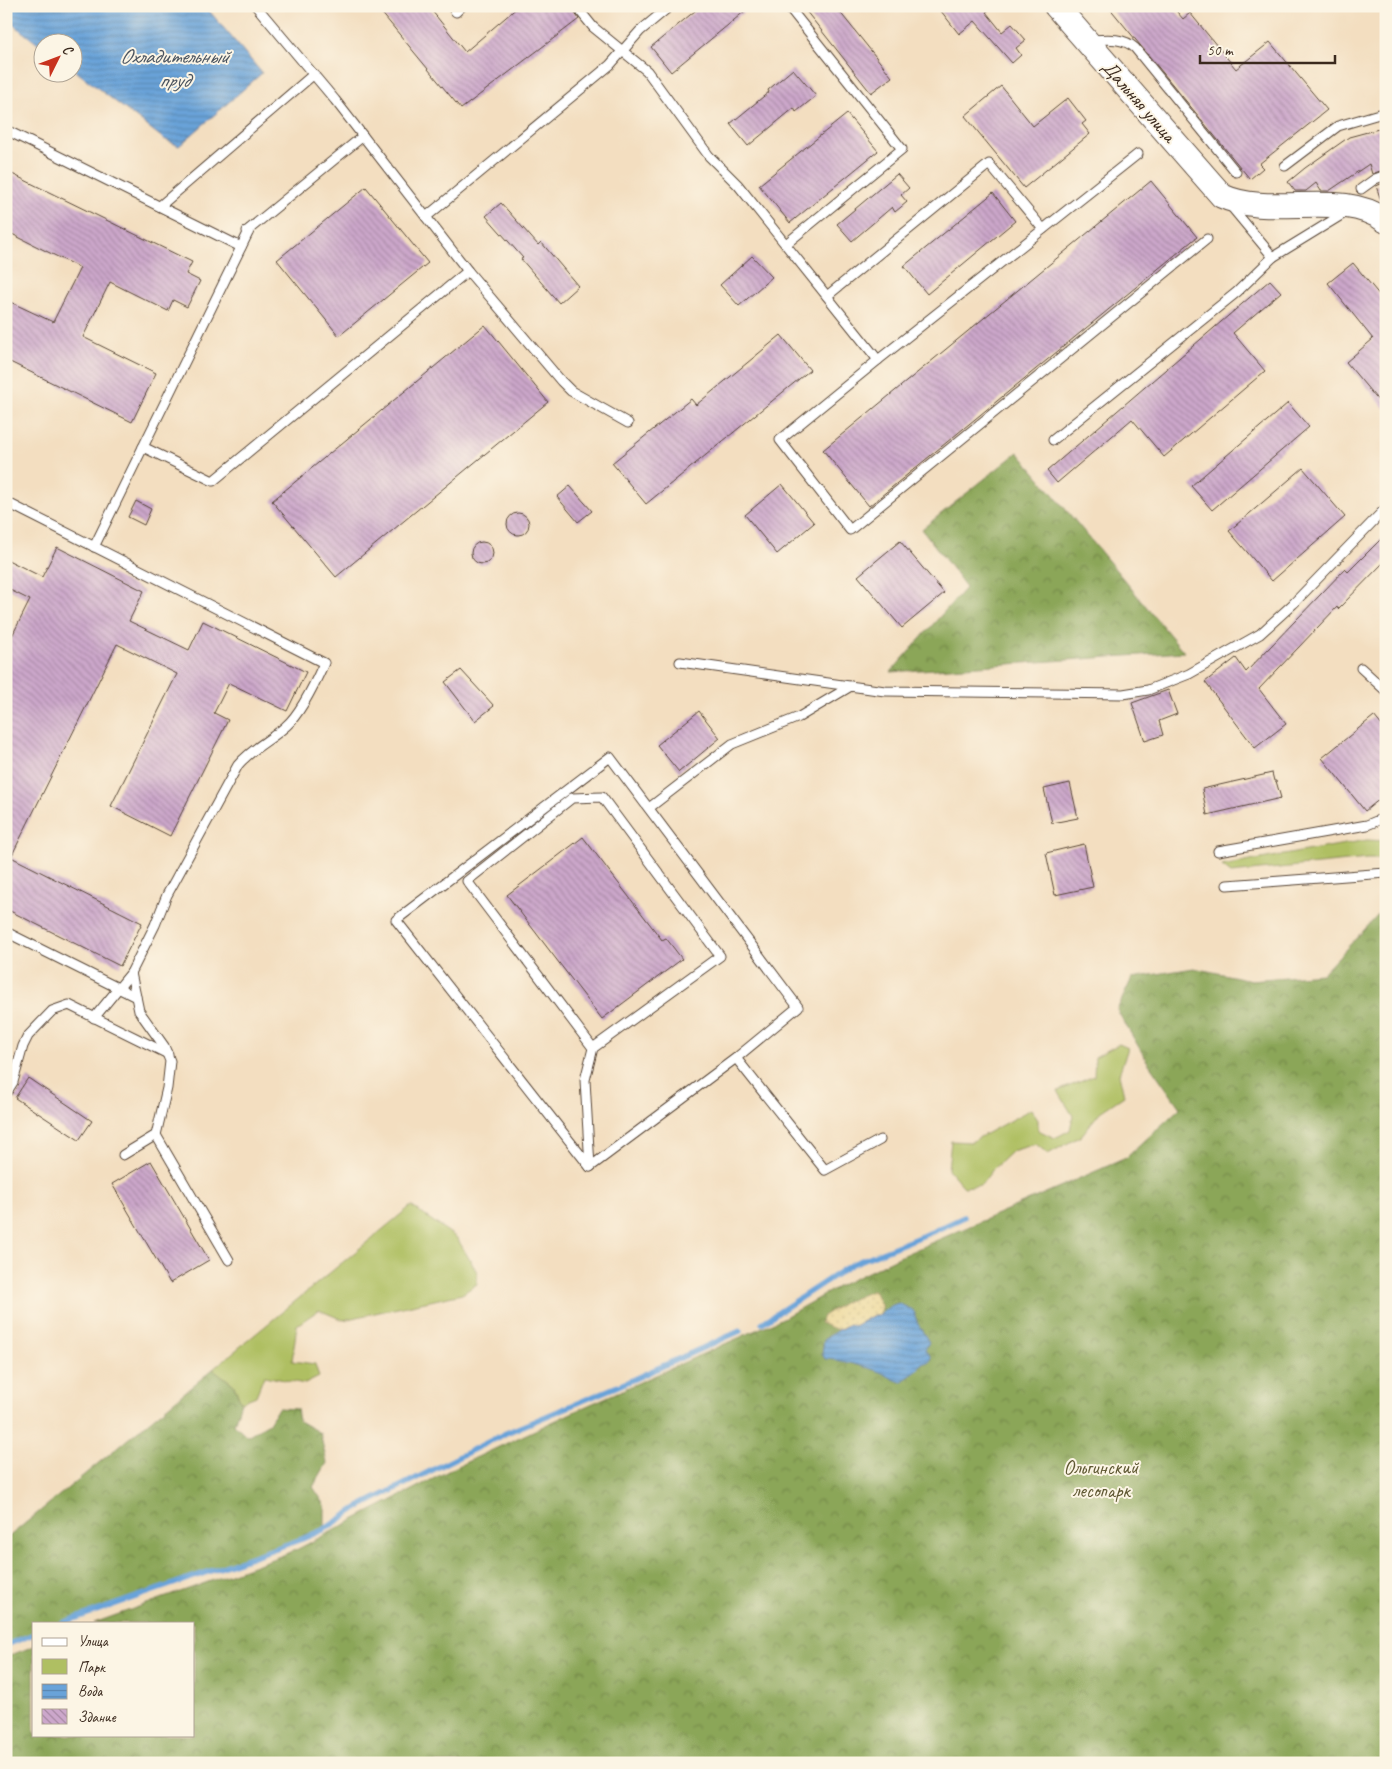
<svg xmlns="http://www.w3.org/2000/svg" width="1392" height="1769" font-family="Caveat,sans-serif">
<style>
.green{fill:#afbf62;stroke:#757440}
.forest{fill:url(#forest-crowns);stroke:#63683b}
.sand{fill:url(#sand-dots);stroke:#94825e}
.water{fill:url(#water-rules);stroke:#52667c}
.lines{fill:none;stroke-linecap:round;stroke-linejoin:round}
.stream{stroke:#69a3d9;stroke-width:5.5}
.building{fill:url(#building-back-hatch)}
.service-casing{stroke:#574536;stroke-width:11}
.tertiary-casing{stroke:#574536;stroke-width:26}
.service{stroke:#fff;stroke-width:9}
.tertiary{stroke:#fff;stroke-width:24}
.labels{text-anchor:middle;dominant-baseline:central;stroke-width:4;stroke-linejoin:round;paint-order:stroke}
.street-label{font-size:20px;fill:#3b2a1e;stroke:#fcf5e5}
.park-label{font-size:20px;fill:#5e5732;stroke:#fcf5e5}
.water-label{font-size:21px;font-style:italic;fill:#4b545f;stroke:#fcf5e5}
</style>
<defs>
<pattern id="forest-crowns" width="20" height="18" patternUnits="userSpaceOnUse" patternTransform="scale(1.25)"><rect width="20" height="18" fill="#8ba658"/><path d="M2 6a3 3 0 1 1 6 0M12 15a3 3 0 1 1 6 0" fill="none" stroke="#738748"/></pattern>
<pattern id="sand-dots" width="8" height="8" patternUnits="userSpaceOnUse" patternTransform="scale(1.25)"><rect width="8" height="8" fill="#eeda9e"/><path d="M2 2h.1M6 6h.1" fill="none" stroke="#cdbb88" stroke-width="1.8" stroke-linecap="round"/></pattern>
<pattern id="water-rules" width="6" height="5" patternUnits="userSpaceOnUse" patternTransform="scale(1.25)"><rect width="6" height="5" fill="#69a3d9"/><path d="M0 2.5h6" fill="none" stroke="#5885af"/></pattern>
<pattern id="building-back-hatch" width="6" height="6" patternUnits="userSpaceOnUse" patternTransform="scale(1.25)"><rect width="6" height="6" fill="#cca7cb"/><path d="M-1 5l2 2M0 0l6 6M5-1l2 2" fill="none" stroke="#a788a4"/></pattern>
</defs>
<rect width="100%" height="100%" fill="#fcf5e5"/>
<filter id="ink" filterUnits="userSpaceOnUse"><feTurbulence type="fractalNoise" baseFrequency=".02" numOctaves="2"/><feDisplacementMap in="SourceGraphic" scale="10" xChannelSelector="R" yChannelSelector="G"/><feConvolveMatrix kernelMatrix="1 2 1 2 8 2 1 2 1" color-interpolation-filters="sRGB"/></filter>
<filter id="wash" filterUnits="userSpaceOnUse"><feTurbulence type="fractalNoise" baseFrequency=".0096" numOctaves="4" result="noise"/><feDisplacementMap in="SourceGraphic" scale="20" xChannelSelector="R" yChannelSelector="G"/><feGaussianBlur stdDeviation="1.12" result="paint"/><feColorMatrix in="noise" values="0 0 0 0 0 0 0 0 0 0 0 0 0 0 0 0 0 1.4 0 .05"/><feComposite in="paint" operator="in"/></filter>
<g filter="url(#wash)">
<rect width="100%" height="100%" fill="#f3dec0"/>
<g class="green">
<polygon points="1367,840 1386,841 1386,859 1367,859 1231,873 1222,866"/>
<polygon points="1119,1044 1128,1048 1119,1074 1124,1096 1100,1112 1081,1136 1048,1154 1036,1144 1012,1151 993,1169 981,1185 964,1187 948,1169 951,1141 971,1142 1031,1109 1038,1120 1038,1130 1055,1138 1070,1130 1073,1116 1058,1091 1094,1076 1095,1057"/>
<polygon points="411,1206 457,1238 477,1272 477,1284 462,1294 343,1320 319,1310 297,1325 292,1361 315,1364 319,1377 305,1384 264,1376 256,1396 241,1402 233,1384 213,1369"/>
</g>
<g class="forest">
<polygon points="1018,452 1184,652 891,672 966,587 922,529"/>
<polygon points="1386,907 1386,1763 6,1763 6,1657 34,1646 34,1735 194,1735 194,1623 94,1623 294,1551 456,1467 582,1408 783,1318 841,1285 901,1256 1126,1158 1180,1108 1147,1061 1117,1010 1132,978 1194,968 1251,980 1322,974"/>
<polygon points="213,1369 233,1384 241,1402 234,1424 247,1436 269,1423 278,1408 297,1409 299,1421 320,1433 327,1463 313,1487 325,1505 325,1529 302,1539 62,1623 34,1623 34,1634 6,1645 6,1539"/>
</g>
<polygon class="sand" points="874,1290 882,1308 879,1316 874,1315 854,1326 849,1324 838,1330 820,1323 823,1316 843,1303"/>
<g class="water">
<polygon points="6,6 205,6 262,73 179,146 164,139 73,69 72,42 42,42 42,47 6,19"/>
<path d="M898 1303 913 1310 918 1324 929 1342 925 1350 931 1357 930 1361 922 1364 917 1371 901 1382C894 1380 890 1377 884 1374 873 1368 837 1359 825 1359L822 1354 824 1339 849 1324 854 1326 874 1315H879L890 1306Z"/>
</g>
<g class="lines">
<g class="stream">
<polyline points="762,1323 852,1264 932,1232 964,1217"/>
<polyline points="62,1623 302,1539 325,1529 357,1508 506,1433 625,1383 740,1331"/>
<polyline points="6,1645 34,1634"/>
</g>
</g>
<g id="blocks">
<g class="building">
<polygon points="376,6 428,6 465,52 519,6 570,6 579,19 461,109"/>
<polygon points="701,6 751,6 671,72 651,47"/>
<polygon points="802,6 835,6 892,77 871,93"/>
<polygon points="937,6 994,6 986,12 1002,32 1012,24 1026,40 1016,48 1021,55 1012,63 975,21 959,34"/>
<polygon points="1108,6 1172,6 1183,19 1190,13 1236,69 1270,42 1327,110 1259,164 1263,168 1250,179"/>
<polygon points="793,69 816,96 796,112 794,108 748,146 730,124 769,92 768,90"/>
<polygon points="1001,86 1033,126 1068,98 1086,121 1082,124 1090,134 1024,188 965,116"/>
<polygon points="847,114 878,151 790,223 759,185"/>
<polygon points="1386,127 1386,169 1372,174 1369,164 1329,191 1321,191 1316,183 1306,191 1295,191 1288,182 1305,168 1349,137"/>
<polygon points="6,171 192,262 186,274 200,281 187,307 173,300 168,311 110,282 83,337 156,373 132,422 6,360 6,300 53,322 80,268 6,231"/>
<polygon points="897,174 909,188 901,195 907,202 895,212 892,207 852,241 837,224"/>
<polygon points="1151,181 1197,237 869,506 823,450"/>
<polygon points="1386,182 1386,205 1382,203 1376,186"/>
<polygon points="366,187 428,263 339,336 277,260"/>
<polygon points="993,193 1015,221 927,294 904,266"/>
<polygon points="501,203 538,245 541,242 578,286 559,303 521,259 523,258 486,216"/>
<polygon points="752,256 772,277 739,306 720,285"/>
<polygon points="1353,263 1386,303 1386,410 1346,362 1373,339 1328,283"/>
<polygon points="1270,280 1281,292 1233,333 1265,371 1164,457 1132,419 1057,483 1047,471"/>
<polygon points="485,325 548,402 336,577 272,501"/>
<polygon points="781,335 810,370 646,504 612,463 691,399 696,405"/>
<polygon points="1288,403 1309,427 1212,510 1191,486"/>
<polygon points="1303,468 1345,517 1272,581 1229,531"/>
<polygon points="782,484 814,523 777,554 745,515"/>
<polygon points="570,486 592,511 578,522 557,497"/>
<polygon points="136,501 151,509 144,525 128,517"/>
<circle cx="518" cy="524" r="11"/>
<polygon points="1386,534 1386,560 1338,609 1337,607 1259,689 1286,724 1255,748 1205,682 1236,658 1246,672 1345,569 1348,572"/>
<polygon points="900,541 944,593 902,628 858,576"/>
<circle cx="482" cy="553" r="11"/>
<polygon points="57,547 144,591 129,621 189,650 203,621 306,672 287,711 229,683 214,713 228,720 170,836 111,806 177,674 117,644 11,857 142,923 120,966 6,909 6,648 30,600 6,588 6,559 42,577"/>
<polygon points="461,670 494,706 475,721 445,682"/>
<polygon points="1168,690 1177,714 1159,721 1163,735 1145,741 1132,703"/>
<polygon points="699,711 720,738 679,772 657,745"/>
<polygon points="1374,716 1386,731 1386,794 1365,811 1322,758"/>
<polygon points="1272,773 1274,781 1276,781 1281,798 1207,815 1202,789"/>
<polygon points="1070,783 1078,818 1052,823 1044,789"/>
<polygon points="583,837 662,940 666,938 682,959 602,1019 507,895"/>
<polygon points="1084,844 1093,887 1055,895 1046,853"/>
<polygon points="28,1078 92,1121 79,1140 15,1098"/>
<polygon points="151,1161 209,1260 170,1283 112,1184"/>
</g>
</g>
</g>
<g filter="url(#ink)">
<use href="#blocks" fill-opacity="0" stroke="#574536" stroke-width="1"/>
<g class="lines">
<g class="service-casing">
<g id="service">
<polyline points="256,6 335,100 468,271 561,381 571,391 628,423"/>
<polyline points="451,6 456,12 462,6"/>
<polyline points="576,6 593,27 647,71 709,156 738,185 878,360 1138,154"/>
<path d="M1091 40C1107 39 1123 37 1135 48L1236 172"/>
<polyline points="6,130 241,247"/>
<polyline points="1285,166 1338,126 1386,112"/>
<polyline points="1361,189 1375,179 1386,175"/>
<polyline points="1229,204 1273,257"/>
<polyline points="160,206 314,74"/>
<polyline points="426,217 610,65 640,31 670,6"/>
<polyline points="247,231 363,136"/>
<polyline points="786,244 902,149 788,6"/>
<polyline points="827,296 989,164 1043,229"/>
<polyline points="878,360 780,440 850,530 1207,239"/>
<polyline points="1053,440 1237,292 1273,257 1348,211"/>
<polyline points="143,447 213,481 468,271"/>
<path d="M6 502 324 663C316 681 301 713 286 726 271 740 252 748 238 765L167 895 155 925 131 973 94 1018"/>
<polyline points="94,547 250,229"/>
<polyline points="680,662 885,691 1123,694 1148,690 1189,674 1260,634 1293,604 1386,508"/>
<polyline points="1361,668 1386,691"/>
<polyline points="649,808 732,744 799,717 851,686"/>
<polyline points="1218,851 1367,825 1386,817"/>
<polyline points="1227,885 1386,873"/>
<polyline points="6,932 136,997"/>
<polyline points="131,973 139,1011 164,1046 170,1061 167,1088 156,1135"/>
<polyline points="736,1058 590,1167 396,920 610,757 798,1007 736,1058 825,1170 880,1140"/>
<polyline points="6,1093 13,1082 23,1046 28,1036 52,1011 69,1005 168,1054"/>
<polyline points="123,1155 156,1135 229,1260"/>
<polyline points="590,1167 585,1080 593,1048 720,956 602,797 572,798 467,881 593,1048"/>
</g>
</g>
<g class="tertiary-casing">
<path id="tertiary" d="M1056 6 1222 196C1271 219 1343 188 1386 221"/>
</g>
<use href="#service" class="service"/>
<use href="#tertiary" class="tertiary"/>
</g>
</g>
<g class="labels">
<g class="street-label">
<text transform="translate(1139 101) rotate(49)">Дальняя улица</text>
</g>
<g class="park-label">
<text x="1101" y="1467">Ольгинский<tspan x="1101" dy="23">лесопарк</tspan></text>
</g>
<g class="water-label">
<text x="174" y="56">Охладительный<tspan x="174" dy="24">пруд</tspan></text>
</g>
</g>
<rect width="1392" height="1769" fill="none" stroke="#fcf5e5" stroke-width="25"/>
<rect x="32" y="1622" width="162" height="115" fill="#fcf5e5" stroke="#afa495"/>
<rect x="42" y="1638" width="25" height="8" fill="#ffffff" stroke="#afa495"/>
<text x="78" y="1646" font-size="15" fill="#3b2a1e">Улица</text>
<rect x="42" y="1659" width="25" height="15" fill="#afbf62" stroke="#afa495"/>
<text x="78" y="1672" font-size="15" fill="#3b2a1e">Парк</text>
<rect x="42" y="1684" width="25" height="15" fill="url(#water-rules)" stroke="#afa495"/>
<text x="78" y="1696" font-size="15" fill="#3b2a1e">Вода</text>
<rect x="42" y="1709" width="25" height="15" fill="url(#building-back-hatch)" stroke="#afa495"/>
<text x="78" y="1722" font-size="15" fill="#3b2a1e">Здание</text>
<g transform="translate(58 58) rotate(48)"><circle r="24" fill="#fcf5e5" stroke="#afa495"/>
<path d="M0-4L9 19L0 12L-9 19Z" fill="#c8321e"/>
<text y="-8" font-size="14" font-weight="bold" text-anchor="middle" fill="#3b2a1e">С</text>
</g>
<path d="M1200 55v8h135v-8" fill="none" stroke="#3b2a1e" stroke-width="2.5"/>
<text x="1207" y="55" font-size="15" fill="#3b2a1e" stroke="#fcf5e5" stroke-width="4" paint-order="stroke">50 m</text>
</svg>
